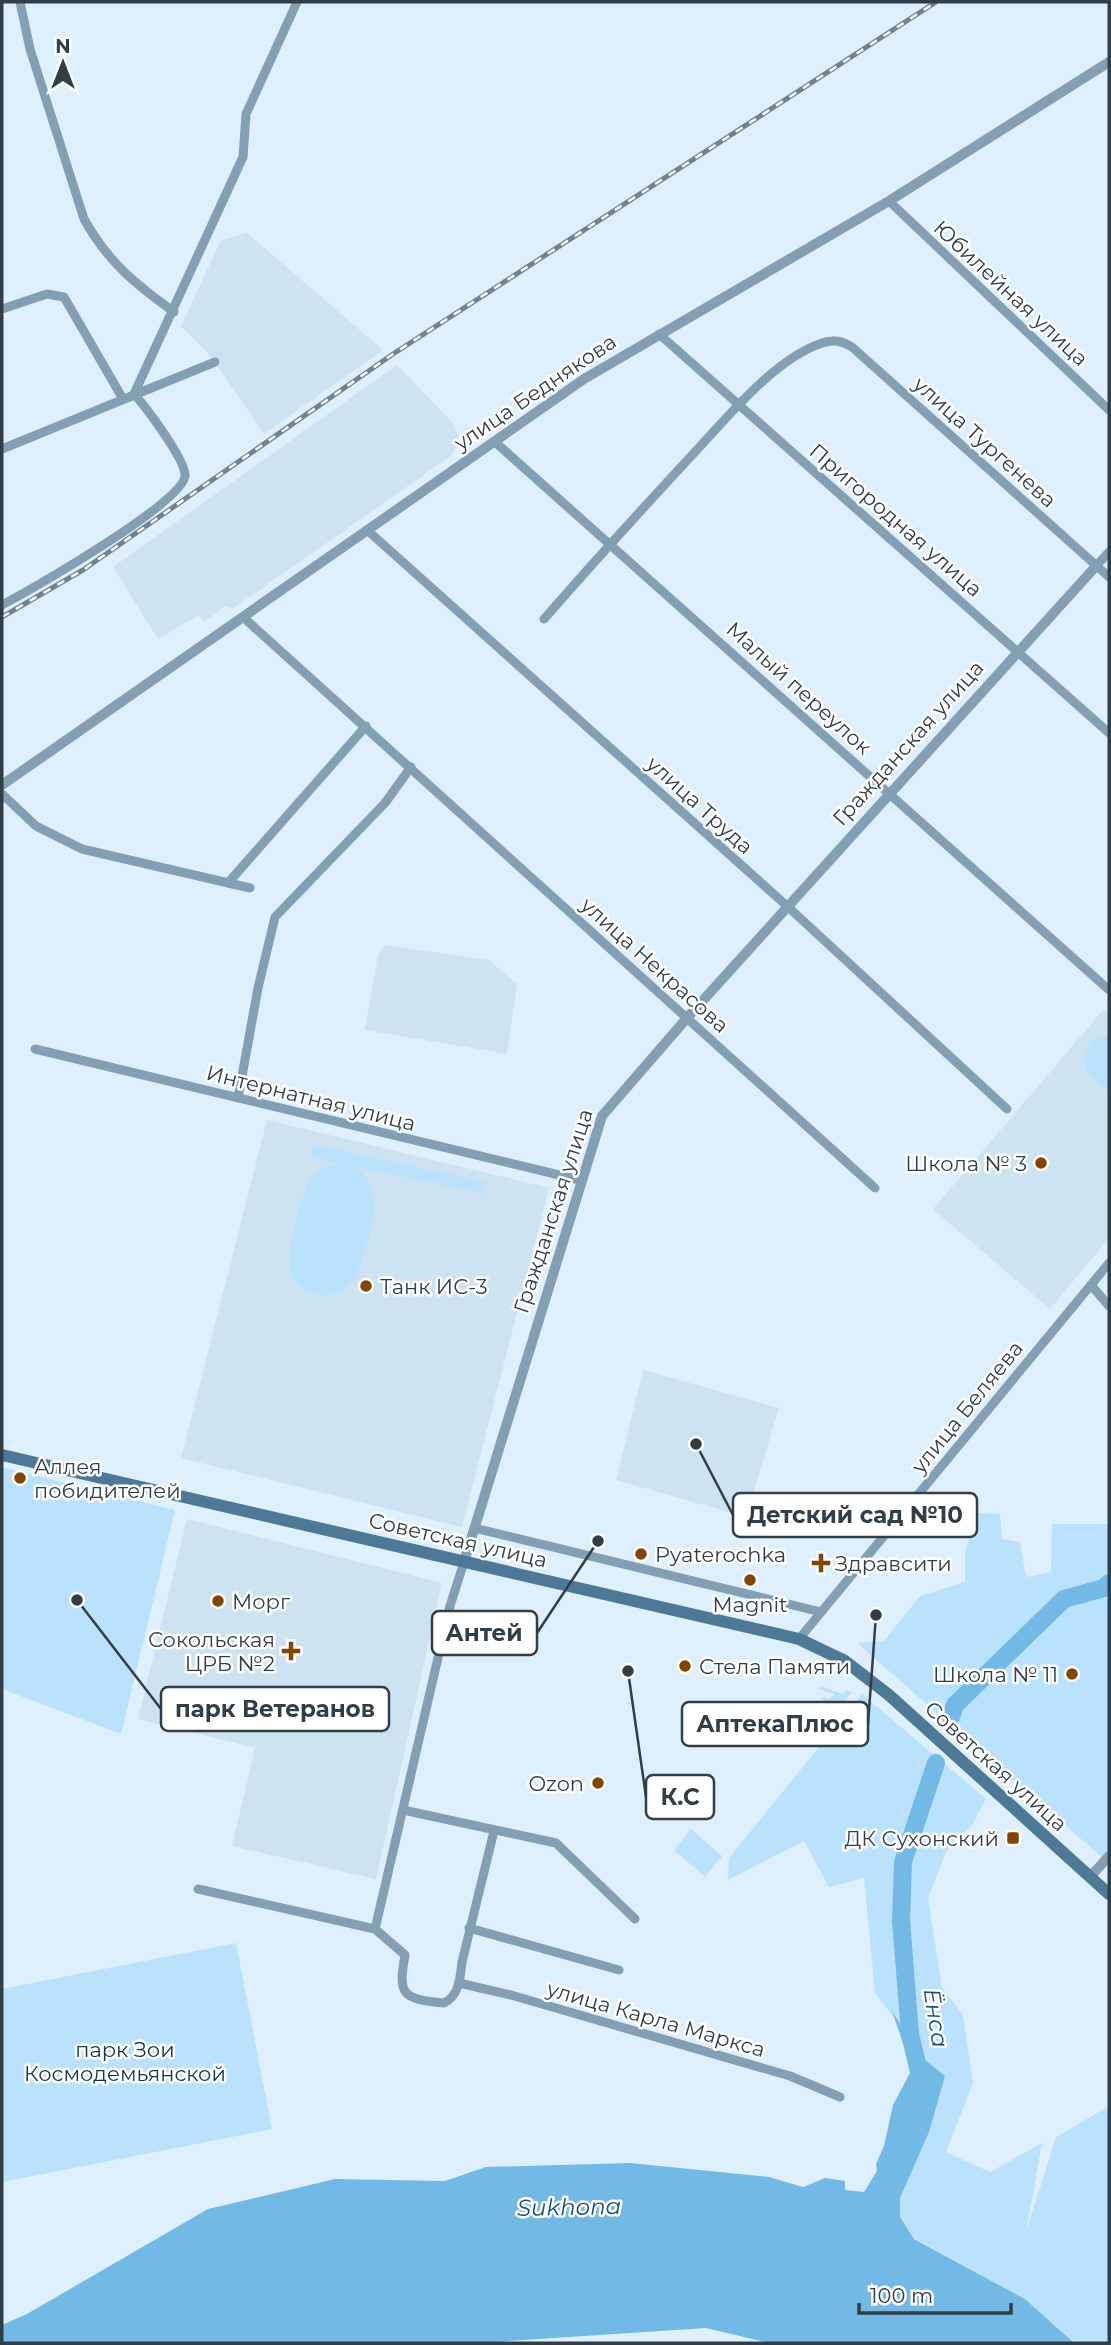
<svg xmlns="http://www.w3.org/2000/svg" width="1111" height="2345" font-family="Montserrat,sans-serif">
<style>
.built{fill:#cde3f2}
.green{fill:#bbe2fc}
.water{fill:#72b9e6}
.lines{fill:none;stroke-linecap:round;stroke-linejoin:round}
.river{stroke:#72b9e6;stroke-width:18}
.minor{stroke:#829fb3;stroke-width:9}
.tertiary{stroke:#829fb3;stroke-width:10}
.secondary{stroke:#4d7996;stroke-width:12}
.rail-casing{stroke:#74828c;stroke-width:5}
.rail{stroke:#fff;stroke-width:2.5;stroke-dasharray:8;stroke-linecap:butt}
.poi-dot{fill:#834602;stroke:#fff;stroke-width:2.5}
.labels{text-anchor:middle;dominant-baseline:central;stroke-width:5;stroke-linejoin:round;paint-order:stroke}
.street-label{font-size:21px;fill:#323e47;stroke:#fff}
.poi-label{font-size:21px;fill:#323e47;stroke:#fff;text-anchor:start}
.park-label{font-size:21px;fill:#153548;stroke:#fff}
.water-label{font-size:23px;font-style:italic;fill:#1d5372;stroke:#fff}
.leader{fill:none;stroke:#323e47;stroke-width:2.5}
.callout-dot{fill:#323e47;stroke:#fff;stroke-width:2.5}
.callout{fill:#fff;stroke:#323e47;stroke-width:2.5}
.callout-label{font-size:23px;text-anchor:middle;font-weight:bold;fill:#323e47}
</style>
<rect width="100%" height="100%" fill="#def0fd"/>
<g class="built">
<polygon points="247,233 383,350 264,434 209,354 181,326 221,240"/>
<polygon points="397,365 455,425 459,441 451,456 232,609 226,606 204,622 198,615 158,639 113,567"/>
<polygon points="385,945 489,960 517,984 507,1054 365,1030 378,955"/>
<polygon points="1104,1009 1109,1013 1109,1238 1050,1309 933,1209"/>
<polygon points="267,1120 549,1188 462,1527 181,1458"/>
<polygon points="643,1370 779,1408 746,1517 616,1480"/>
<polygon points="187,1519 442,1583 376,1879 232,1846 255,1748 138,1719"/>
</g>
<g class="green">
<polygon points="1109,1034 1109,1094 1088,1075 1083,1057 1092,1041"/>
<path d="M314 1145 485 1182 483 1194 357 1167C389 1197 367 1239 357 1277 339 1301 301 1304 290 1270 285 1255 303 1184 315 1173 321 1167 331 1165 339 1163L311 1157Z"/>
<polygon points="2,1467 175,1510 121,1734 2,1689"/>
<polygon points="978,1513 1000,1514 1002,1539 1020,1542 1026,1577 1051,1572 1052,1524 1109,1524 1109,1856 1105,1860 857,1643 884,1641 920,1596 965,1582 965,1551"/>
<polygon points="820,1686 843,1694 846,1690 852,1692 826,1723 808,1715 827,1715 830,1702 822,1700 823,1697 830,1699 834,1694 819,1689"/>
<polygon points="862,1694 986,1799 972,1825 946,1852 928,1898 942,1988 963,2015 973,2083 946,2152 990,2172 1042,2143 1026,2232 1056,2137 1109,2106 1109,2343 1074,2343 1025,2299 914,2238 900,2217 900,2198 929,2132 910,2034 905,2032 875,1993 864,1878 829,1887 804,1841 728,1880 729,1858"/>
<polygon points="691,1829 722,1856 705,1877 674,1850"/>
<polygon points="236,1943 272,2129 2,2182 2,1989"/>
</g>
<polygon class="water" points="892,2011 905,2032 910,2034 915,2052 945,2076 929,2132 900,2198 900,2217 914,2239 1025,2299 1074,2343 769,2343 706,2328 479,2343 2,2343 2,2325 27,2314 208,2209 335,2179 445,2181 486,2167 630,2163 769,2177 803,2187 825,2178 845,2181 845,2190 864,2192 877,2171 876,2164 884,2146 893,2105 912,2069"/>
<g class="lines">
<g class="river">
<polyline points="951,1717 955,1705 1064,1599 1104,1588 1109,1583"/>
<polyline points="920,2076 910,2034 901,1920 903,1862 936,1763"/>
</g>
<g class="minor">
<path d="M20 2 30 49 84 219C108 262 134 283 174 312"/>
<polyline points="889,201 1109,410"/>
<polyline points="2,309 47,294 64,297 123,399"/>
<polyline points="659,334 1109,733"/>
<polyline points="495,442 1109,990"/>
<polyline points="2,449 215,362"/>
<polyline points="367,530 787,906 1007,1109"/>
<polyline points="1097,565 1109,552"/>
<path d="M2 605C30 590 183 503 185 476 186 460 145 406 134 394L243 157 246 114 297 2"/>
<polyline points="244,618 875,1188"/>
<path d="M544 619C593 563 643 508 694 453 728 417 774 359 822 343 834 339 842 341 852 347L1109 577"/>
<polyline points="2,794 36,826 82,849 250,888"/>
<polyline points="228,883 366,726"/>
<polyline points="35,1049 580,1180"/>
<polyline points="238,1098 258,988 275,917 385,803 411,767"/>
<polyline points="1091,1285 1109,1306"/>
<polyline points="474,1528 821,1612"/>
<polyline points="799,1639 1109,1263"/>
<polyline points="403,1810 556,1843 635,1919"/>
<path d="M198 1889 375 1929 405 1955C398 1994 401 1999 444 2003 460 1995 460 1977 462 1962L494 1831"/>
<polyline points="469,1928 619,1970"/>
<polyline points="375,1929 450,1606 464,1562"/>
<polyline points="459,1983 511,1995 790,2076 840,2097"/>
</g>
<g class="tertiary">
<polyline points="2,785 584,379 889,201 1109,62"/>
<polyline points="464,1562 602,1116 687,1018 1097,565"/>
<polyline points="1090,1877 1109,1856"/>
</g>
<polyline class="secondary" points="2,1455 799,1639 845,1661 889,1695 1109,1894"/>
<g class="rail-casing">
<polyline id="rail" points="2,617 83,570 393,354 936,2"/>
</g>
<use href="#rail" class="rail"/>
</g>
<g class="poi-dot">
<circle cx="1041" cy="1163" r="7"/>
<circle cx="366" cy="1286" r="7"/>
<circle cx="20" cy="1478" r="7"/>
<circle cx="641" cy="1554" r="7"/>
<path d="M817.5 1552.5h7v7h7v7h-7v7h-7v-7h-7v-7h7z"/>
<circle cx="750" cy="1580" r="7"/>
<circle cx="218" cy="1601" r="7"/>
<path d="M287.5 1640.5h7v7h7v7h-7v7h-7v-7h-7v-7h7z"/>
<circle cx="685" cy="1666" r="7"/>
<circle cx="1072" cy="1674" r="7"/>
<circle cx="598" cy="1783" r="7"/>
<rect x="1006" y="1831" width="14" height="14" rx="3.5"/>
</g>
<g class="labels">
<g class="street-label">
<text transform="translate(1011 293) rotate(43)">Юбилейная улица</text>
<text transform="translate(535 392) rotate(-34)">улица Беднякова</text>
<text transform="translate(985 442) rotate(42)">улица Тургенева</text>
<text transform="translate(896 520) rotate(41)">Пригородная улица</text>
<text transform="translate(799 688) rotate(42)">Малый переулок</text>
<text transform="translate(908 743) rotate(-48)">Гражданская улица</text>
<text transform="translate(700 805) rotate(42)">улица Труда</text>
<text transform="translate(655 965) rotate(42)">улица Некрасова</text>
<text transform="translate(311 1098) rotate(14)">Интернатная улица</text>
<text transform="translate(553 1211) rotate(-72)">Гражданская улица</text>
<text transform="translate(967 1407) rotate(-51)">улица Беляева</text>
<text transform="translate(458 1540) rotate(13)">Советская улица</text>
<text transform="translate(996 1766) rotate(42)">Советская улица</text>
<text transform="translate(656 2019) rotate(16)">улица Карла Маркса</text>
</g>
<g class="poi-label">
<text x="1027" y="1163" text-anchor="end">Школа № 3</text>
<text x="380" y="1286">Танк ИС-3</text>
<text x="34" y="1466">Аллея<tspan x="34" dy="24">побидителей</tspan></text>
<text x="655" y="1554">Pyaterochka</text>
<text x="835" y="1563">Здравсити</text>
<text x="232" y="1601">Морг</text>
<text x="750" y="1604" text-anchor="middle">Magnit</text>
<text x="275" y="1639" text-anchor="end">Сокольская<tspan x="275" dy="24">ЦРБ №2</tspan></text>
<text x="699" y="1666">Стела Памяти</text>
<text x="1058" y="1674" text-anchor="end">Школа № 11</text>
<text x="584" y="1783" text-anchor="end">Ozon</text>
<text x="999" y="1838" text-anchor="end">ДК Сухонский</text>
</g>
<g class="park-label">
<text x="125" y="2049">парк Зои<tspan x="125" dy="24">Космодемьянской</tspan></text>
</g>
<g class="water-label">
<text transform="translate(936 2018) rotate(81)">Ёнса</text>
<text transform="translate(569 2207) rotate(-1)">Sukhona</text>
</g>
</g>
<path class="leader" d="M696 1444L733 1515M598 1541L537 1633M77 1600L161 1709M876 1615L868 1724M628 1671L646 1797"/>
<g class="callout-dot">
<circle cx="696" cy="1444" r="7"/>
<circle cx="598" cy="1541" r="7"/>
<circle cx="77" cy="1600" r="7"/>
<circle cx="876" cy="1615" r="7"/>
<circle cx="628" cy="1671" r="7"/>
</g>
<g class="callout">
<rect x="733" y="1493" width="244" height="44" rx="7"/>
<rect x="432" y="1611" width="105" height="44" rx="7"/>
<rect x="161" y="1687" width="228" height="44" rx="7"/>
<rect x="682" y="1702" width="186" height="44" rx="7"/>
<rect x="646" y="1775" width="68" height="44" rx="7"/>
</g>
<g class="callout-label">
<text x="855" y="1523">Детский сад №10</text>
<text x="484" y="1641">Антей</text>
<text x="275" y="1717">парк Ветеранов</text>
<text x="775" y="1732">АптекаПлюс</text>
<text x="680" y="1805">К.С</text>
</g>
<rect width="1111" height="2345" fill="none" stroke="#323e47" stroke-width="7"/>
<g transform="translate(63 63)" stroke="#ffffff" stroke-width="5" paint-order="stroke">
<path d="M0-5L12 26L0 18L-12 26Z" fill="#323e47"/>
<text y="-10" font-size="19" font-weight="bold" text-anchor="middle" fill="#323e47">N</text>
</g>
<path d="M859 2303v10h152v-10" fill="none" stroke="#323e47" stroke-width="3.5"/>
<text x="870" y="2303" font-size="21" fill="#323e47" stroke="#ffffff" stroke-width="5" paint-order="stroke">100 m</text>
</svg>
